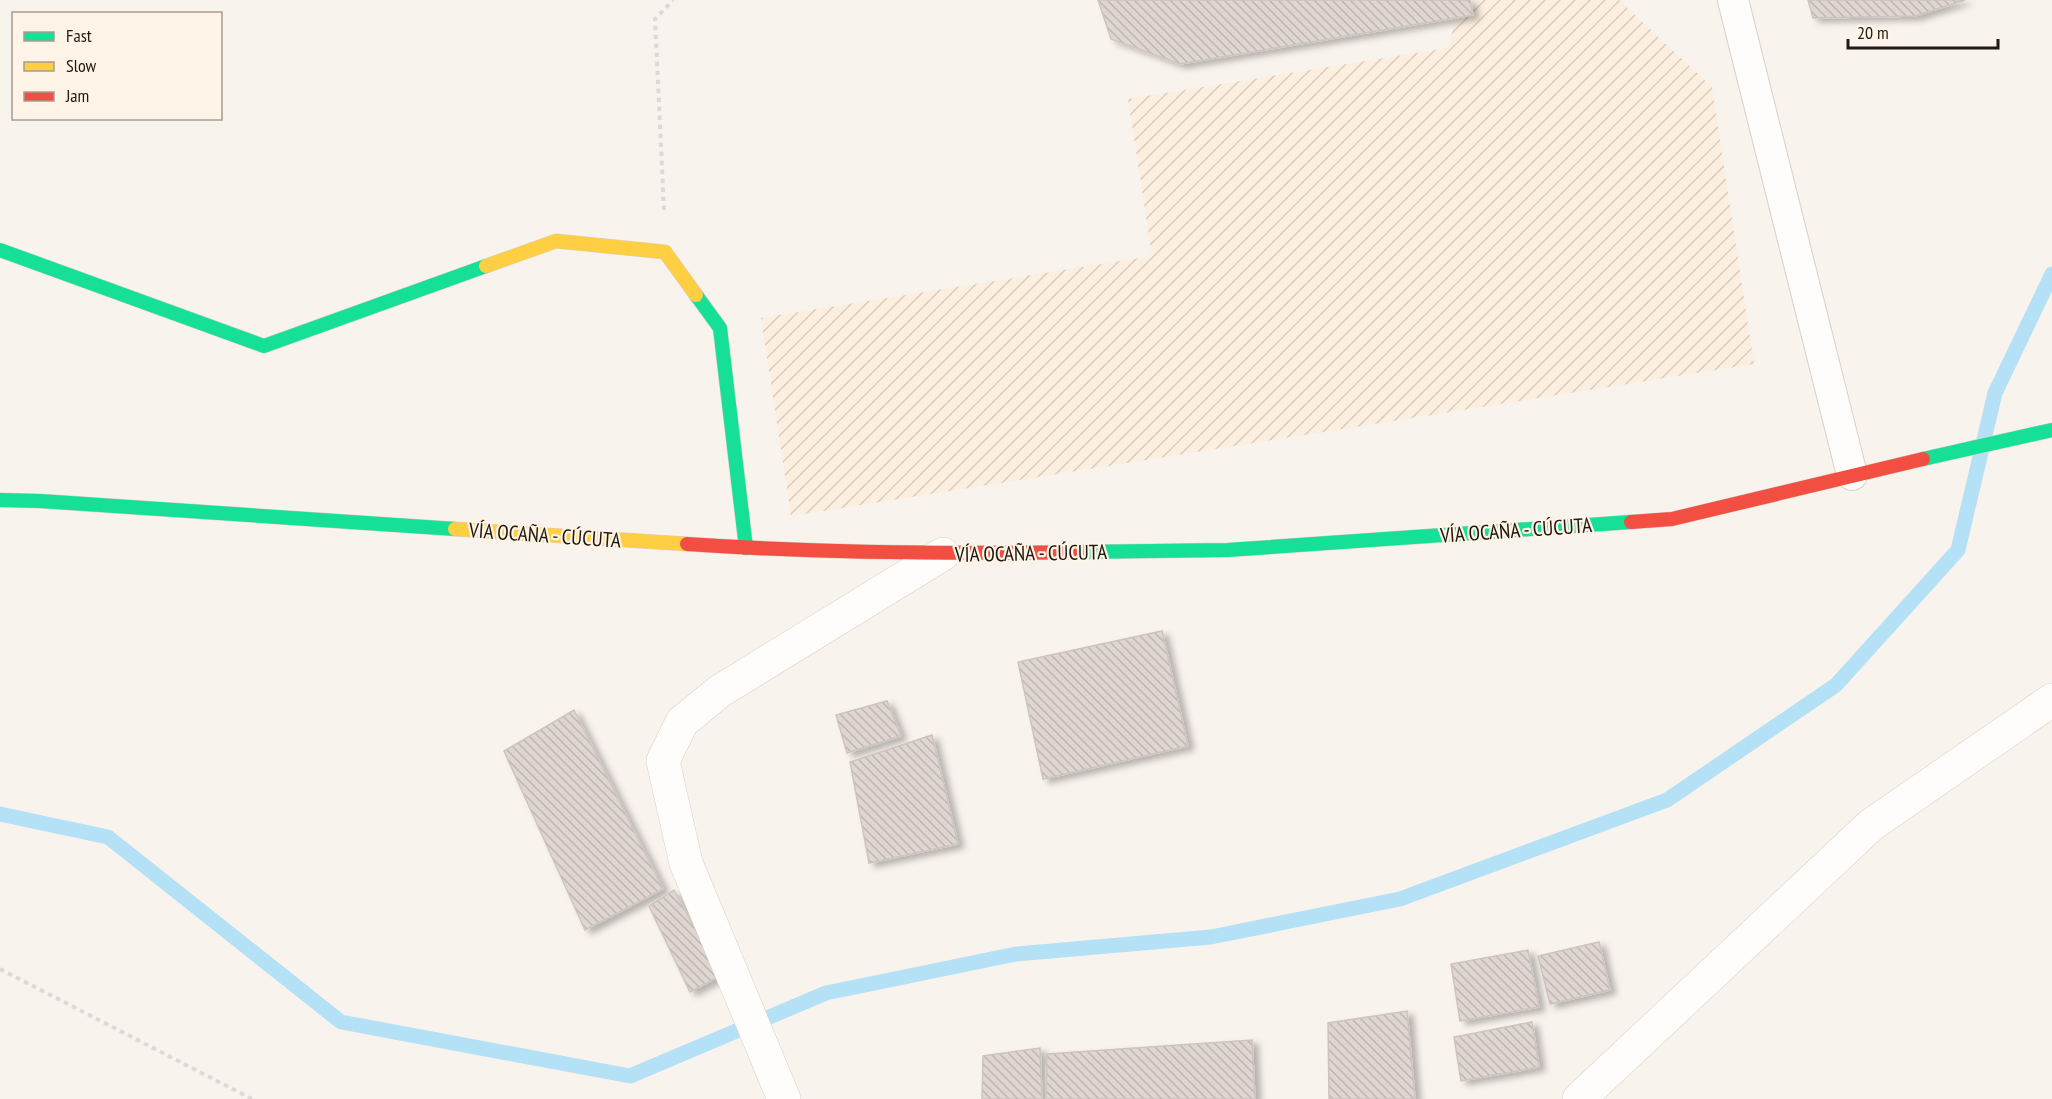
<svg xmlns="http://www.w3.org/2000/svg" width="2052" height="1099" font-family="'PT Sans Narrow',sans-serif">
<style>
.industrial{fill:url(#industrial-furrows)}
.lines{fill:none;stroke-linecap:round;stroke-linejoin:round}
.stream{stroke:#b5e1f6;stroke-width:15}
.building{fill:url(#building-back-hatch);stroke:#cec4be;stroke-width:1.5;filter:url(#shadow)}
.lane-casing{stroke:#d8d1c8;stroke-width:32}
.street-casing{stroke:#d8d1c8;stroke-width:34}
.fast-casing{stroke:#d8d1c8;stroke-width:15}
.slow-casing{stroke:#d8d1c8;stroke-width:15}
.jam-casing{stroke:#d8d1c8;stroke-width:15}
.path{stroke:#dcdad8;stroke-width:4;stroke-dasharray:4.5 4.5;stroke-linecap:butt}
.lane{stroke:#fefdfc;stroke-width:30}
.street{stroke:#fefdfc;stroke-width:33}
.fast{stroke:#16e098;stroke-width:14}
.slow{stroke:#ffcf43;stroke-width:14}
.jam{stroke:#f24e42;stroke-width:14}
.labels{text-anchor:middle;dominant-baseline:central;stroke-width:4.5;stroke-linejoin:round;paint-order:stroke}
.street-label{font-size:21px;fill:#22190e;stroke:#fff4e7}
</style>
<defs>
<pattern id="industrial-furrows" width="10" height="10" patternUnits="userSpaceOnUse" patternTransform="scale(1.5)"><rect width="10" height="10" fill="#fcefe0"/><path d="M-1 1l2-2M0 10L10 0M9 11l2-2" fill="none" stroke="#d8ccbf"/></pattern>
<pattern id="building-back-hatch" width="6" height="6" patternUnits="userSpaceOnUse" patternTransform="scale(1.5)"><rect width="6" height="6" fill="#e0d6d1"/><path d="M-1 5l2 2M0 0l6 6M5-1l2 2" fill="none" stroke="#c0b7b2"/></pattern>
<filter id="shadow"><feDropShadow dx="6" dy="4" stdDeviation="3" flood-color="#0004"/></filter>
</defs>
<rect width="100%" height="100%" fill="#f9f3ed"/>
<polygon class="industrial" points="1463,0 1619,0 1712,87 1754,364 791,516 761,318 1152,256 1128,99 1447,48"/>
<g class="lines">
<polyline class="stream" points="0,814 108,837 341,1022 630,1076 826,993 1016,954 1211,937 1400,899 1667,800 1836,685 1958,550 1995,393 2052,274"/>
</g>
<g class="building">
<polygon points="1098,0 1470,0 1473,15 1180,64 1111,39"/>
<polygon points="1808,0 1965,0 1915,16 1813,18"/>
<polygon points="1162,631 1188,746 1043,779 1018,662"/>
<polygon points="887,701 901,736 847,753 836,715"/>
<polygon points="574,710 663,889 585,930 504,751"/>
<polygon points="932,735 958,844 869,863 850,762"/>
<polygon points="674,890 720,976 690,992 649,906"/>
<polygon points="1599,942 1610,990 1550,1004 1538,956"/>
<polygon points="1528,950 1539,1007 1460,1021 1451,964"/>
<polygon points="1407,1011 1415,1099 1329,1099 1328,1023"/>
<polygon points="1532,1022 1539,1067 1461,1081 1454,1037"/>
<polygon points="1252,1040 1255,1099 1046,1099 1047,1054"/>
<polygon points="1040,1048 1042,1099 982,1099 983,1056"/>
</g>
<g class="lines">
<g class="lane-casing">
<polyline id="lane" points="1733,0 1852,475"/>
</g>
<g class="street-casing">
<g id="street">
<polyline points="784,1099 686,863 663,761 682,722 720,691 943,554"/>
<polyline points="1579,1099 1871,825 2052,700"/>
</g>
</g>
<g class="fast-casing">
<g id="fast">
<polyline points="0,250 264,346 486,266"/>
<polyline points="696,295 720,328 746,548"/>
<polyline points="1923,459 2052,430"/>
<polyline points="0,500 40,501 455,529"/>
<polyline points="1077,552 1228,550 1631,522"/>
</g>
</g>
<g class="slow-casing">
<g id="slow">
<polyline points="486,266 556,241 665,252 696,295"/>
<polyline points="455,529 687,544"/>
</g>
</g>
<g class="jam-casing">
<g id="jam">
<polyline points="1631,522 1672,519 1923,459"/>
<path d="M687 544C817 553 947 554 1077 552"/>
</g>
</g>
<g class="path">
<polyline points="664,210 655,19 673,0"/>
<polyline points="0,969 252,1099"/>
</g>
<use href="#lane" class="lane"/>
<use href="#street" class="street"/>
<use href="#fast" class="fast"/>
<use href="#slow" class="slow"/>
<use href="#jam" class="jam"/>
</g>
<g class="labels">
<g class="street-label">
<text transform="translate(1516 530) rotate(-4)">VÍA OCAÑA - CÚCUTA</text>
<text transform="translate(545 535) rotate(4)">VÍA OCAÑA - CÚCUTA</text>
<text transform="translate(1031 553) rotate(-1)">VÍA OCAÑA - CÚCUTA</text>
</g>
</g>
<rect x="12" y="12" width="210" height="108" fill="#fff4e7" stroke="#a79c90" stroke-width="1.5"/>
<rect x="24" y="32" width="30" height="9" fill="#16e098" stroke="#a79c90" stroke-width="1.5"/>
<text x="66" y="42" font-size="18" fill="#22190e">Fast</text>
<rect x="24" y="62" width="30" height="9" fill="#ffcf43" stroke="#a79c90" stroke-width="1.5"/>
<text x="66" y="72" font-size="18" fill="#22190e">Slow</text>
<rect x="24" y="92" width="30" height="9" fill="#f24e42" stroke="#a79c90" stroke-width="1.5"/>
<text x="66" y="102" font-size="18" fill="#22190e">Jam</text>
<path d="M1848 39v9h150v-9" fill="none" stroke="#22190e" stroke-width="3"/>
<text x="1857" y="39" font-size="18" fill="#22190e" stroke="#fff4e7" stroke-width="4.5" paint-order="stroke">20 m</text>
</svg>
